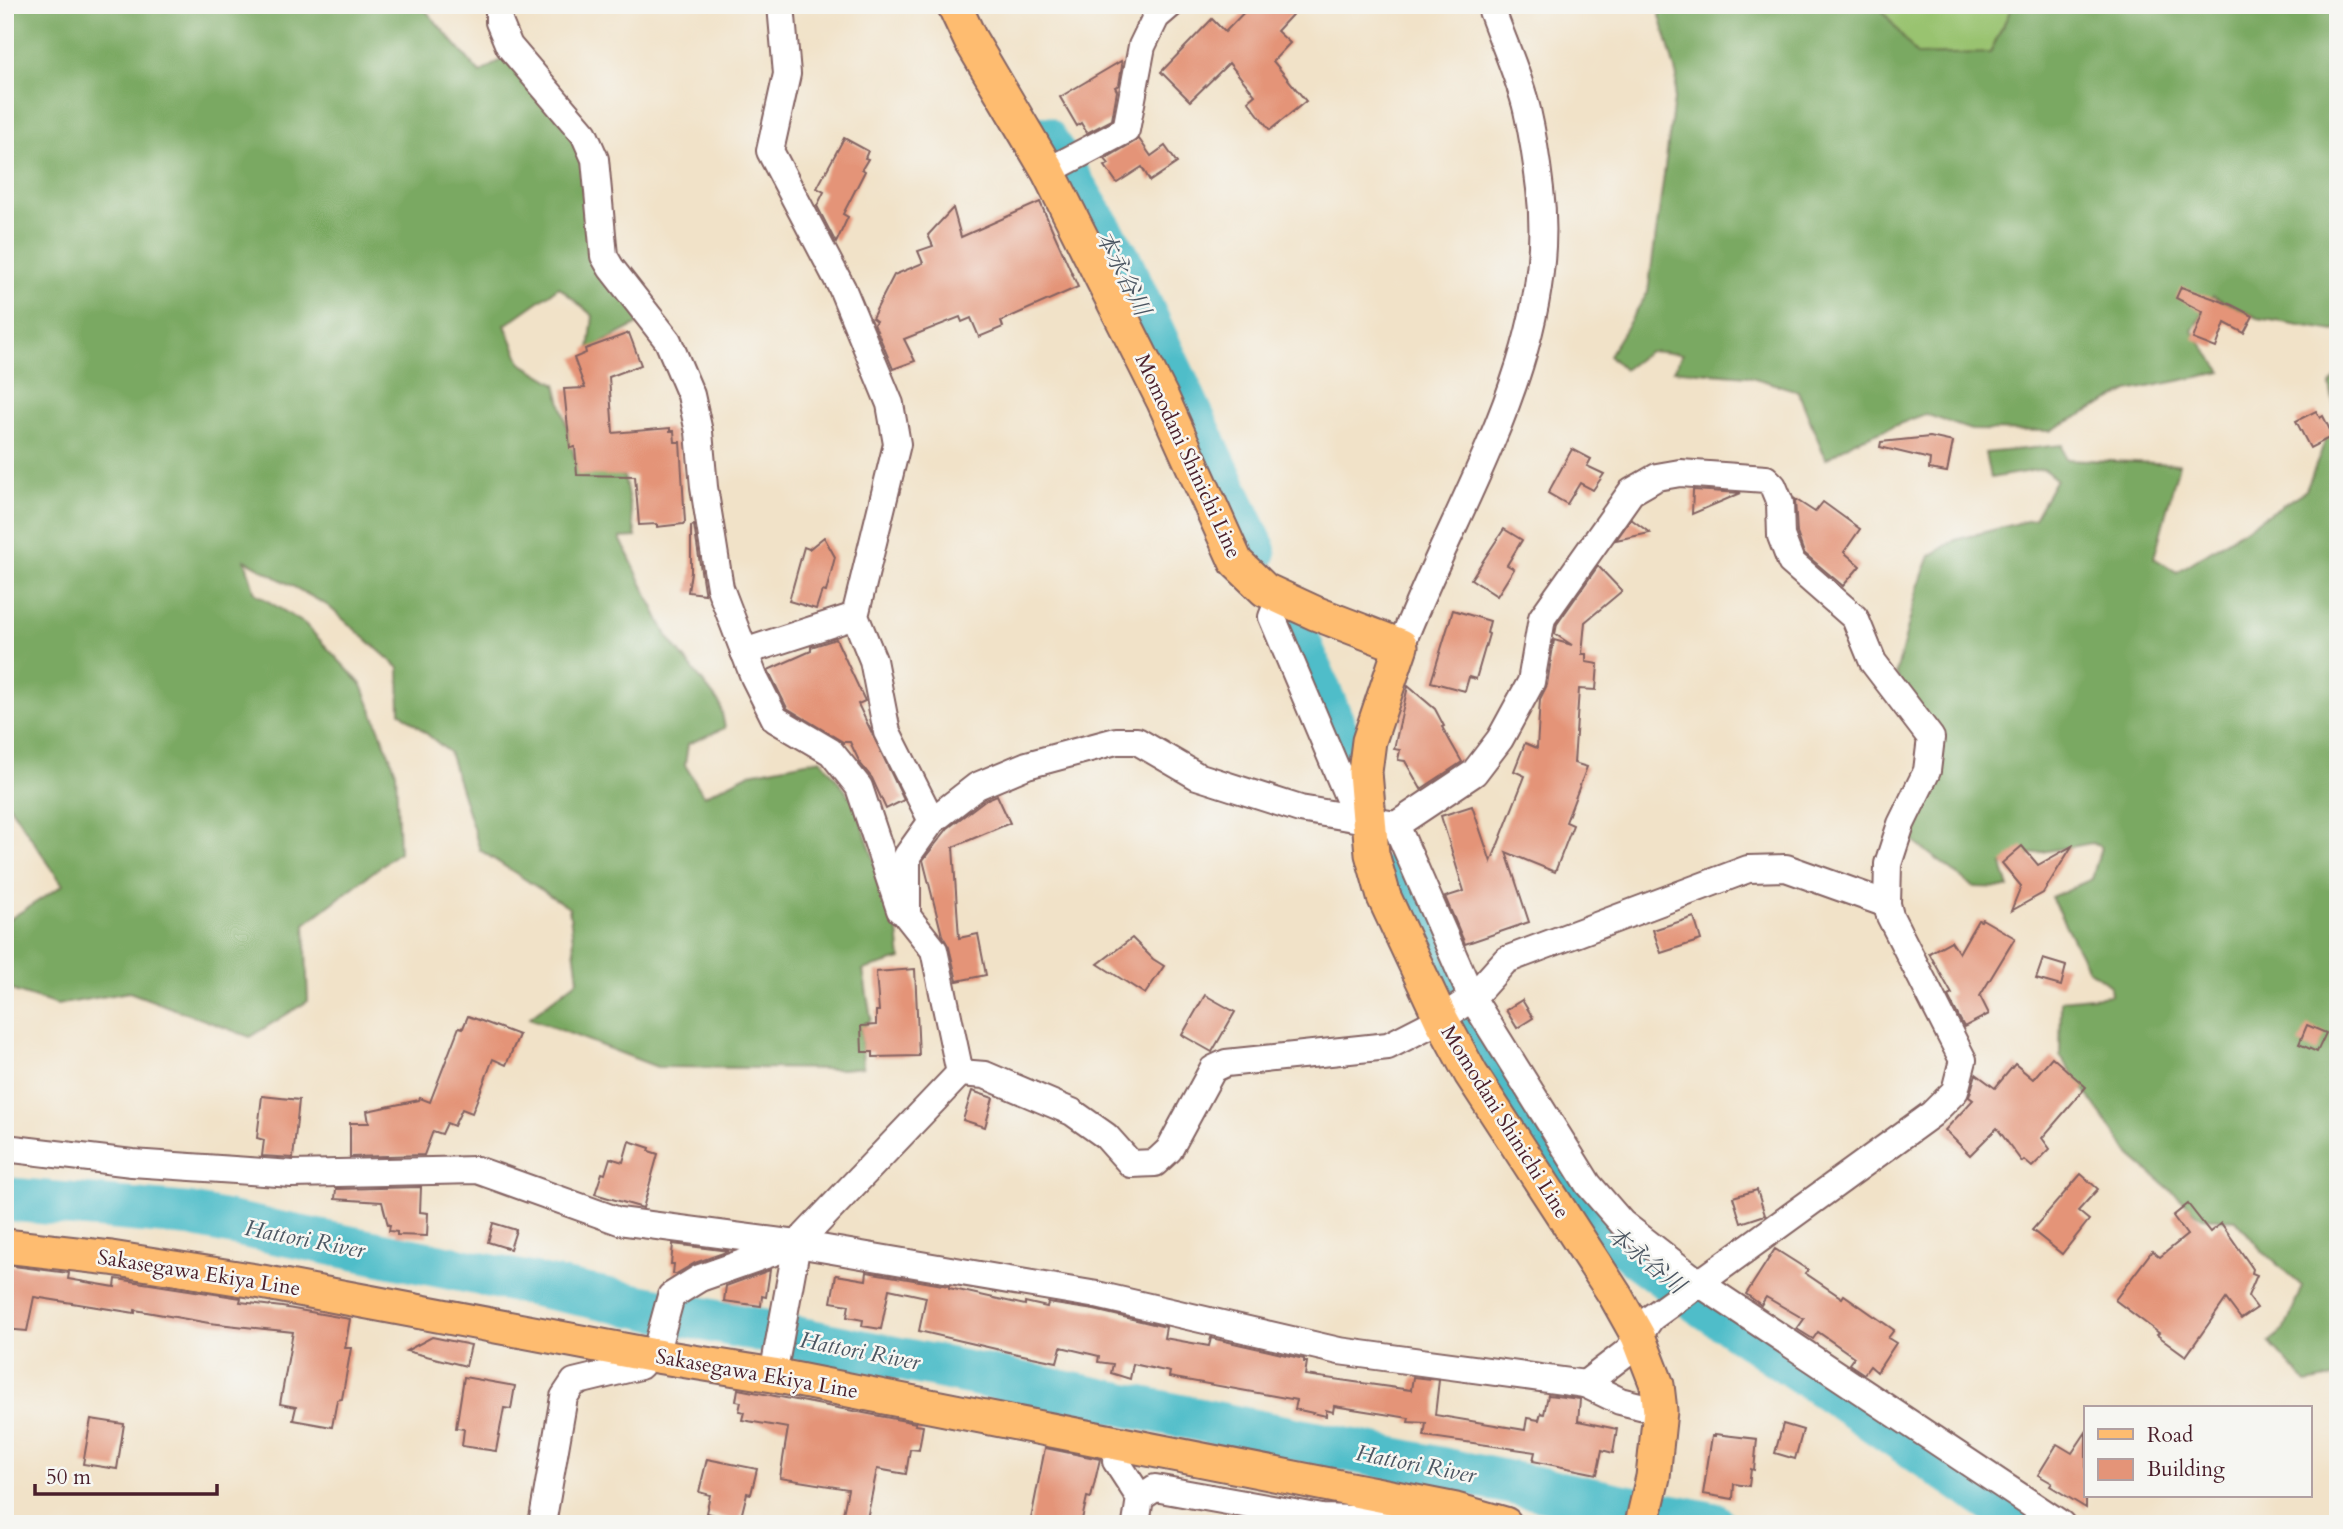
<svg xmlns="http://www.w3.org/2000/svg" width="2343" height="1529" font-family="Cardo,'Noto Serif JP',serif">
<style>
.green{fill:#99c370;stroke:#72714e;stroke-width:2}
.forest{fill:#7aa962;stroke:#626446;stroke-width:2}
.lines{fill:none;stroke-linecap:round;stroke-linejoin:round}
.river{stroke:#50bdc9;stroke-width:44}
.building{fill:#e49478}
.minor-casing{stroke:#846362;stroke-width:30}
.major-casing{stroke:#846362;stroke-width:37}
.minor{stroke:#fff;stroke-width:26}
.major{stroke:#febc70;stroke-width:33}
.labels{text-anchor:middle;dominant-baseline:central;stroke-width:5;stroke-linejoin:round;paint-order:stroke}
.street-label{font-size:21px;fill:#4a1f2b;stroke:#f6f6f2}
.water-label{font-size:23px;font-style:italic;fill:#4c5662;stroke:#f6f6f2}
</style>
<rect width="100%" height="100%" fill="#f6f6f2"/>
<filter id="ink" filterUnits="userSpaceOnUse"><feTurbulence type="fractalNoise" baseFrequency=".0143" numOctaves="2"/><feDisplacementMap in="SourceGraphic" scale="14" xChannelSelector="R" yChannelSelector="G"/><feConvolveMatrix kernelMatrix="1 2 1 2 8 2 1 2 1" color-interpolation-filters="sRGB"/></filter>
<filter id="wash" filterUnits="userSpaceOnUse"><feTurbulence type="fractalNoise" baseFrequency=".00686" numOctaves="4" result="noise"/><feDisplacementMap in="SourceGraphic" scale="28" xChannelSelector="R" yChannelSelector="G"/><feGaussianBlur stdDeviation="1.57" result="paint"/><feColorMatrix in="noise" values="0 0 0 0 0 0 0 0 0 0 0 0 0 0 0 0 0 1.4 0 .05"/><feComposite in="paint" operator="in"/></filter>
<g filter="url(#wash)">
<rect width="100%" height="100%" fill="#f1e2c8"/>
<polygon class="green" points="1878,5 2013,5 1991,53 1917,55"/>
<g class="forest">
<polygon points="5,5 421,5 480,73 507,56 591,159 595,202 642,322 589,350 593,316 559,287 505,325 521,363 556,384 577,467 624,476 636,537 620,538 667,636 720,704 725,728 688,744 685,765 704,796 750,773 821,759 855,803 898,931 901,959 863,970 871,1019 861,1029 863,1067 842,1069 657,1067 529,1018 578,980 569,908 480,850 449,752 400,712 399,668 327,605 245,560 255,593 305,624 362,685 396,772 399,852 305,924 308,1001 250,1037 129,992 57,1005 5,988 5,922 63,885 9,805 5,804"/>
<polygon points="1657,5 1878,5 1917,55 1990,53 2013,5 2338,5 2338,328 2335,331 2258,318 2213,296 2192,331 2222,372 2128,391 2050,431 1971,430 1925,414 1855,441 1826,459 1798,391 1748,376 1674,370 1682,354 1649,351 1624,370 1609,355 1648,292 1659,212 1677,77"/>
<polygon points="2338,374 2338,1377 2306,1383 2269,1342 2285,1329 2302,1286 2262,1251 2236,1220 2202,1217 2131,1156 2060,1056 2061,1000 2111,995 2110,986 2088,969 2051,897 2092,879 2101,847 2092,843 2026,855 2002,865 2009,888 1974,887 1907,837 1916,816 1937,785 1942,751 1896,674 1918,587 1930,556 1955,540 2034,519 2056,479 2043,469 1990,478 1985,453 2062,445 2065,459 2179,464 2154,558 2177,572 2306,490 2336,415 2330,385"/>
</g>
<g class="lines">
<g class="river">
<polyline points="1044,138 1119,259 1255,551"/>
<polyline points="1295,632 1341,743"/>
<polyline points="1399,874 1448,989 1577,1201 1634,1254 1700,1303 2026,1524"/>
<polyline points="5,1199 190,1215 1713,1524"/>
</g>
</g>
<g id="blocks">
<g class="building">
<polygon points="1251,5 1301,5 1277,31 1290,43 1273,61 1306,101 1270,130 1248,101 1255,95 1229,63 1190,101 1161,72 1212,19 1225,32"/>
<polygon points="1121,61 1122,66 1119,85 1115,87 1117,91 1112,120 1087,133 1081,123 1077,126 1060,97"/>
<polygon points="844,138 868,151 865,158 868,159 862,169 865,171 843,214 848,217 836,243 817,206 824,192 817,188"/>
<polygon points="1139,139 1151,156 1165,146 1177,163 1150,181 1142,167 1117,183 1105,166 1109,164 1105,159"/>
<polygon points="1040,202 1078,287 1001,321 1003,327 979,337 971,318 962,322 960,317 904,339 915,361 893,369 874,324 876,321 872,318 894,275 923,263 918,251 933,246 928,235 953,208 961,237"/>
<polygon points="2181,287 2232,305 2253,316 2244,333 2225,323 2216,348 2193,339 2203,312 2176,298"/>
<polygon points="629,333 641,365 609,377 613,433 670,428 670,431 674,431 675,442 680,442 685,522 683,524 657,527 657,524 639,525 635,476 577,475 575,447 570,448 564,389 585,388 574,358 586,353 585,349"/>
<polygon points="2316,411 2320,418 2323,416 2333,436 2310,448 2296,421"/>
<polygon points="1930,437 1953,442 1947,472 1929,469 1930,459 1880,447 1881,442"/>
<polygon points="1572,449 1591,459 1587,466 1604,474 1593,490 1580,483 1567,504 1548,493"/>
<polygon points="1693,490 1741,493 1692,514"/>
<polygon points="1795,499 1815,512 1823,502 1860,529 1844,552 1860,566 1843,586 1804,553 1797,533"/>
<polygon points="1631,519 1650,533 1616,540"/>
<polygon points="694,525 704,590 705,594 688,592 691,572 691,526"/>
<polygon points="1504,529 1522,540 1507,565 1514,569 1497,596 1471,579"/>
<polygon points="824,537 835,557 826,592 822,591 816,609 789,601 804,547 809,549"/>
<polygon points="1598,566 1622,591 1585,622 1582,654 1586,654 1586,662 1598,664 1596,690 1579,689 1574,763 1587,767 1566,822 1573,825 1555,872 1506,852 1529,922 1465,944 1445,897 1464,891 1441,816 1472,806 1491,862 1525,776 1514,771 1525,743 1537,748 1540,699 1547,685 1554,640 1572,645 1555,634 1557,624"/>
<polygon points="1453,610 1490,621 1487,633 1489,634 1476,679 1469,677 1465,691 1431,682"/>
<polygon points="836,639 865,701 858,704 904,800 886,809 872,778 860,763 850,742 843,742 787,708 768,670 811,651 811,647"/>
<polygon points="1408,686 1435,709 1444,726 1442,727 1462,762 1421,789 1405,761 1398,760 1400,750 1394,749"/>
<polygon points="997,795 1010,823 953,847 959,938 978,934 986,975 957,981 949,947 942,935 923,860 948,828 985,800"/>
<polygon points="2022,846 2038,865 2072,846 2043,893 2011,911 2021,886 2002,863"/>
<polygon points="1694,917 1701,940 1661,953 1653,930"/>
<polygon points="1982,919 2015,938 1980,996 1989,1014 1964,1027 1948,996 1952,994 1929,953 1951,941 1959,953 1978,920 1981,921"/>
<polygon points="1132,938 1153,959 1164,966 1145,994 1098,964"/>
<polygon points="2043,959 2066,966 2061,986 2036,979"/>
<polygon points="915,969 919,1056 873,1057 873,1052 862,1052 861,1026 876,1025 876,1011 879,1011 876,972"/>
<polygon points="1205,995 1235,1012 1212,1052 1182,1035"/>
<polygon points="1522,1000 1533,1018 1517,1028 1506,1010"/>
<polygon points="468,1016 519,1035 506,1065 493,1059 472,1113 462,1109 454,1126 447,1123 442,1134 433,1131 424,1155 350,1157 350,1123 369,1123 367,1111 419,1100 420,1098 430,1102 459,1027 463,1028"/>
<polygon points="2307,1025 2326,1033 2317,1052 2299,1044"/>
<polygon points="2052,1057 2086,1087 2042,1138 2050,1149 2032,1167 2024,1160 2022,1162 1997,1128 1970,1155 1945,1130 1973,1100 1969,1097 1976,1074 1995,1088 2015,1064 2033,1079"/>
<polygon points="972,1091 993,1098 985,1127 963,1120"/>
<polygon points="262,1096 299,1100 293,1158 262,1156 264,1140 257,1138"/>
<polygon points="629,1141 650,1148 649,1151 658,1154 643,1208 595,1194 602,1173 605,1174 610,1158 623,1162"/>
<polygon points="2081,1174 2098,1189 2078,1211 2089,1220 2062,1254 2032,1230"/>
<polygon points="421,1187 420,1212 428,1213 427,1236 397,1235 397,1232 389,1231 390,1225 388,1225 382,1202 335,1199 336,1189"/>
<polygon points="1757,1190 1765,1215 1741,1223 1733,1197"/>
<polygon points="2188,1204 2210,1232 2221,1223 2253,1269 2252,1273 2257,1275 2248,1296 2257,1308 2241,1319 2226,1299 2186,1356 2157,1335 2159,1333 2115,1300 2152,1251 2160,1257 2187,1235 2173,1216"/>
<polygon points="493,1223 516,1230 510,1249 488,1242"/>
<polygon points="673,1244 729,1251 695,1263 676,1274 673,1274 674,1264 671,1264"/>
<polygon points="1775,1249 1808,1270 1805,1273 1842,1298 1844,1295 1894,1330 1888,1338 1896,1343 1877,1372 1870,1366 1864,1374 1849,1364 1854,1357 1818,1332 1813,1339 1797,1329 1804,1319 1766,1297 1761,1305 1746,1294"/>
<polygon points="5,1265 69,1273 68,1279 115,1287 116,1279 124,1280 241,1298 240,1302 282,1307 350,1319 345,1348 351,1348 342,1399 337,1400 332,1427 293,1420 296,1407 280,1404 293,1332 209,1323 135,1310 135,1313 34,1297 27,1331 5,1329"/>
<polygon points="770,1270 766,1297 762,1296 761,1306 724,1301 726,1286"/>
<polygon points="867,1272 949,1286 949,1288 1025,1305 1025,1302 1047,1307 1048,1303 1094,1310 1166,1327 1164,1338 1209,1346 1211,1338 1304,1359 1304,1362 1307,1362 1305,1375 1411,1390 1413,1377 1439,1380 1435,1415 1525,1430 1527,1418 1539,1420 1541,1413 1544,1414 1548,1395 1580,1399 1578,1421 1617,1429 1613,1453 1602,1450 1597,1474 1533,1461 1535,1452 1424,1436 1426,1423 1408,1422 1409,1418 1334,1406 1333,1412 1326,1410 1326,1416 1295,1409 1297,1400 1169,1377 1170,1372 1133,1364 1130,1379 1111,1373 1113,1364 1098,1362 1099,1356 1061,1347 1057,1362 1013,1353 919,1331 926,1297 889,1289 881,1329 862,1326 863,1320 847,1317 849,1305 831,1302 836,1275 866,1280"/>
<polygon points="432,1337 471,1345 466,1366 406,1351"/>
<polygon points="464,1377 515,1386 511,1409 504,1408 496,1451 462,1446 464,1429 456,1428"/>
<polygon points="738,1389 916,1423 915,1425 923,1426 919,1450 910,1449 906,1474 877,1469 866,1524 841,1524 848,1489 780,1478 788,1428 742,1420 744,1412 739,1411 741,1402 736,1401"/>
<polygon points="91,1419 124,1424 117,1469 83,1464"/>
<polygon points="1783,1424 1803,1430 1795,1459 1775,1453"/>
<polygon points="2086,1432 2086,1508 2050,1486 2052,1483 2038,1475 2057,1444 2072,1453"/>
<polygon points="1715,1434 1757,1439 1754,1470 1751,1469 1749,1486 1734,1484 1733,1499 1703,1494 1712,1436 1715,1436"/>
<polygon points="1045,1448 1100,1459 1091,1498 1087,1497 1081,1524 1030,1524"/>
<polygon points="707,1459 757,1469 751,1494 747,1493 740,1521 706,1513 710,1495 699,1492"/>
</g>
</g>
</g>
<g filter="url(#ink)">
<use href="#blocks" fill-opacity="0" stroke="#846362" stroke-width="2"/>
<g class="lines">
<g class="minor-casing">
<g id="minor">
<polyline points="499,5 499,22 509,46 584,134 595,159 604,256 611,268 668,341 691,395 699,432 704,487 720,588 754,677 775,719 831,752 859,787 900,910"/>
<polyline points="781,5 787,74 770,151 842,288 890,404 897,444 855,616 873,660 887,732 932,821"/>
<polyline points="1048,171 1126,130 1142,46 1156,17 1170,5"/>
<polyline points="1280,597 1272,617 1357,818"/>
<path d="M1401 646C1456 502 1560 349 1540 189 1537 163 1533 136 1527 110 1519 75 1502 40 1490 5"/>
<polyline points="744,652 855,616"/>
<polyline points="1396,825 1472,998 1588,1184 1622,1223 1699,1283 2061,1524"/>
<polyline points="960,1073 934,950 907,916 907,856 932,821 977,786 1027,765 1116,741 1137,741 1197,776 1300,809 1396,825 1474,773 1500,739 1531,682 1542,618 1631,492 1657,477 1680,473 1766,479 1773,486 1780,503 1781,536 1791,562 1855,618 1873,662 1931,738 1927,771 1901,824 1888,864 1887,904 1890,916 1963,1060 1955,1091 1932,1114 1651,1318 1628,1351 1585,1384"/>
<polyline points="5,1148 132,1163 292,1174 477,1170 619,1221 797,1244 1097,1295 1339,1351 1585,1384 1620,1401 1660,1411"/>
<polyline points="773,1375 797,1244"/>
<polyline points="1121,1442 1116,1461 1140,1498"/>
<polyline points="542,1524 564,1397 574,1382 640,1366 658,1344 671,1296 700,1278 797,1244 960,1073 985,1075 1072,1112 1106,1136 1131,1164 1155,1163 1169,1150 1213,1069 1226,1063 1388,1046 1441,1019 1472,998 1506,960 1748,869 1786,868 1887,904"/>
<polyline points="1136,1524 1140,1498 1155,1488 1322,1518 1444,1522 1456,1510"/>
</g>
</g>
<g class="major-casing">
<g id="major">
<polyline points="954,5 970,39 1048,171 1163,400 1236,562 1265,590 1315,613 1401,646 1369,741 1365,772 1372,854 1384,897 1441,1019 1471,1074 1615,1295 1638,1336 1657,1385 1660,1411 1653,1477 1642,1524"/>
<polyline points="5,1246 111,1258 262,1282 650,1355 773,1375 1456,1510 1505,1524"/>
</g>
</g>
<use href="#minor" class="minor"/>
<use href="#major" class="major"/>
</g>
</g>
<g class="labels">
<g class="street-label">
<text transform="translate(1188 456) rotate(65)">Momodani Shinichi Line</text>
<text transform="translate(1505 1122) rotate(58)">Momodani Shinichi Line</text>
<text transform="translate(199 1273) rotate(9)">Sakasegawa Ekiya Line</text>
<text transform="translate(757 1374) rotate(10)">Sakasegawa Ekiya Line</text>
</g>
<g class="water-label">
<text transform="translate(1123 273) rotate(63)">本永谷川</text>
<text transform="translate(305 1239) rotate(11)">Hattori River</text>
<text transform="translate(1646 1260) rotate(39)">本永谷川</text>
<text transform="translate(860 1351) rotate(11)">Hattori River</text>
<text transform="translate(1416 1464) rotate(11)">Hattori River</text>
</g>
</g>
<rect width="2343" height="1529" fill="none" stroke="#f6f6f2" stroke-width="28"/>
<rect x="2084" y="1406" width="228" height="91" fill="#f6f6f2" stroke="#b1a0a2" stroke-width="2"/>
<rect x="2098" y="1429" width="35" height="10" fill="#febc70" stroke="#b1a0a2" stroke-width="2"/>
<text x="2147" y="1442" font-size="21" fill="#4a1f2b">Road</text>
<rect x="2098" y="1459" width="35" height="21" fill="#e49478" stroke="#b1a0a2" stroke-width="2"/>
<text x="2147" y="1476" font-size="21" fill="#4a1f2b">Building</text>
<path d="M35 1484v10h182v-10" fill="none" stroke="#4a1f2b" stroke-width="3.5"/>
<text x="46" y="1484" font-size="21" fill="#4a1f2b" stroke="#f6f6f2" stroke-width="5" paint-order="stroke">50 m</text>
</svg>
